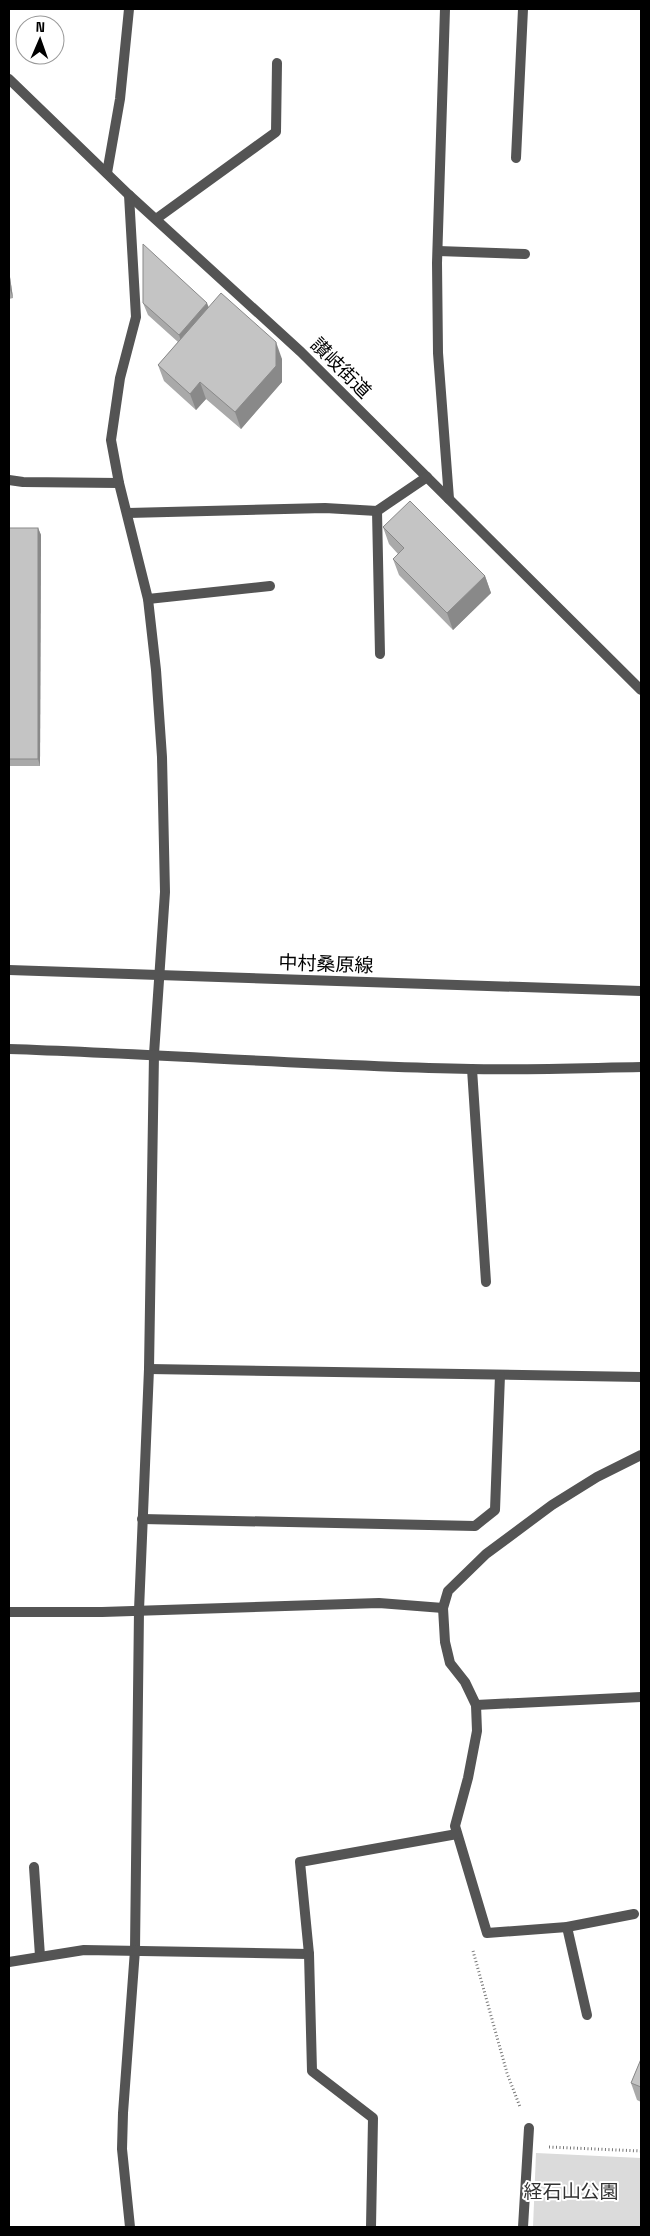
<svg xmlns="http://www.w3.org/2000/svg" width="650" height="2236" font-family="'Space Grotesk','Noto Sans JP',sans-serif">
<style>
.green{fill:#dbdbdb}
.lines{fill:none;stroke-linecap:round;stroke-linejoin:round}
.path{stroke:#767676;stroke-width:3;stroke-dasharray:1 2.5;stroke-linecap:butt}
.minor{stroke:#545454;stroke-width:10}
.tertiary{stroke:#545454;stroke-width:10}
.wall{fill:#a9a9a9}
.shaded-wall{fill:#898989}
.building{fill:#c4c4c4;stroke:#898989}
.labels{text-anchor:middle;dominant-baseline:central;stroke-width:4;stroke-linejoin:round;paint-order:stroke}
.street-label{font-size:19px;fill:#000;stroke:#fff}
.park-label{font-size:19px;fill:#323232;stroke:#fff}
</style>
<rect width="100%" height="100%" fill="#fff"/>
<polygon class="green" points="536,2153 641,2158 641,2227 533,2227"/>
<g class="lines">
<g class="path">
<polyline points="473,1951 507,2073 520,2107"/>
<polyline points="549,2147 641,2151"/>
</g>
<g class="minor">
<polyline points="445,9 437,263 438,353 449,499"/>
<polyline points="9,79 129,195 301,352 641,690"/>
<polyline points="516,158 523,9"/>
<polyline points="107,173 120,99 129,9"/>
<polyline points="129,195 136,317 120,378 111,440 119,483 148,599 156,670 162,757 165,892 154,1054 149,1369 139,1610 135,1950 123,2113 122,2149 130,2227"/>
<polyline points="156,219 276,132 277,63"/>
<polyline points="438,251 525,254"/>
<polyline points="9,480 23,482 119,483"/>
<polyline points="377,511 380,654"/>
<polyline points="128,513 325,508 377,511 427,477"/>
<polyline points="148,599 270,586"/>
<path d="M9 1049C163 1054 316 1066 471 1069 527 1070 584 1068 641 1067"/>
<polyline points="472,1069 486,1282"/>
<polyline points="149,1369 641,1377"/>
<polyline points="142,1519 475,1526 495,1510 500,1375"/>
<polyline points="9,1612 102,1612 379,1603 443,1608"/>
<polyline points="476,1705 641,1697"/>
<polyline points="34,1867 40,1956"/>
<polyline points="634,1914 567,1927 487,1933 455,1826 468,1778 477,1731 476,1705 465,1682 450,1663 445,1642 443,1608 448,1591 486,1554 552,1505 597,1477 641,1455"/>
<polyline points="567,1927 587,2015"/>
<polyline points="9,1962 84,1950 309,1954"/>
<polyline points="371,2227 373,2118 312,2071 309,1954 300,1862 457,1834"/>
<polyline points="523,2227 529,2128"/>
</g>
<polyline class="tertiary" points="9,970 641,991"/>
</g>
<g class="wall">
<polygon points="9,270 13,298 9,299"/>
<polygon points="143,303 209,307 282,359 282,382 241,429 206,399 196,410 164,381 158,365 178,342 148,315"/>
<polygon points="383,527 485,576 491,593 453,630 399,575 393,559 398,554 389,544"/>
<polygon points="9,528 38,528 41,535 40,766 9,766"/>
<polygon points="641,2059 641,2102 637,2100 631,2083"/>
</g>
<g class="shaded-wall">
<polygon points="9,270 13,298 9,287"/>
<polygon points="207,303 212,315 183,347 179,335"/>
<polygon points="276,342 282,359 282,382 241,429 235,412"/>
<polygon points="200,382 206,399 196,410 190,394"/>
<polygon points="38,528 41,535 40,766 38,759"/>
<polygon points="485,576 491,593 453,630 447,613"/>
</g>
<g class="building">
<polygon points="143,244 207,303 179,335 143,303"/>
<polygon points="221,293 276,342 276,366 235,412 200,382 190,394 158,365"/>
<polygon points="410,501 485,576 447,613 393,559 404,548 383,527"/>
<rect x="9" y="528" width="29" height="231"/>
<polygon points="641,2059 641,2087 631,2083"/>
</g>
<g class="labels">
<g class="street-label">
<text transform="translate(341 368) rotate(45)">讃岐街道</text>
<text transform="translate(326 964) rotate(2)">中村桑原線</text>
</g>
<g class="park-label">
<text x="571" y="2191">経石山公園</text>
</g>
</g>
<rect width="650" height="2236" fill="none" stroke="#000000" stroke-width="20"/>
<g transform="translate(40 40) rotate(2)"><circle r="24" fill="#ffffff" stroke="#999999"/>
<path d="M0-4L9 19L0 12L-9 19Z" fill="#000000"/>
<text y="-8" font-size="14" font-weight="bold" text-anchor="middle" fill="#000000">N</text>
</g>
</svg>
